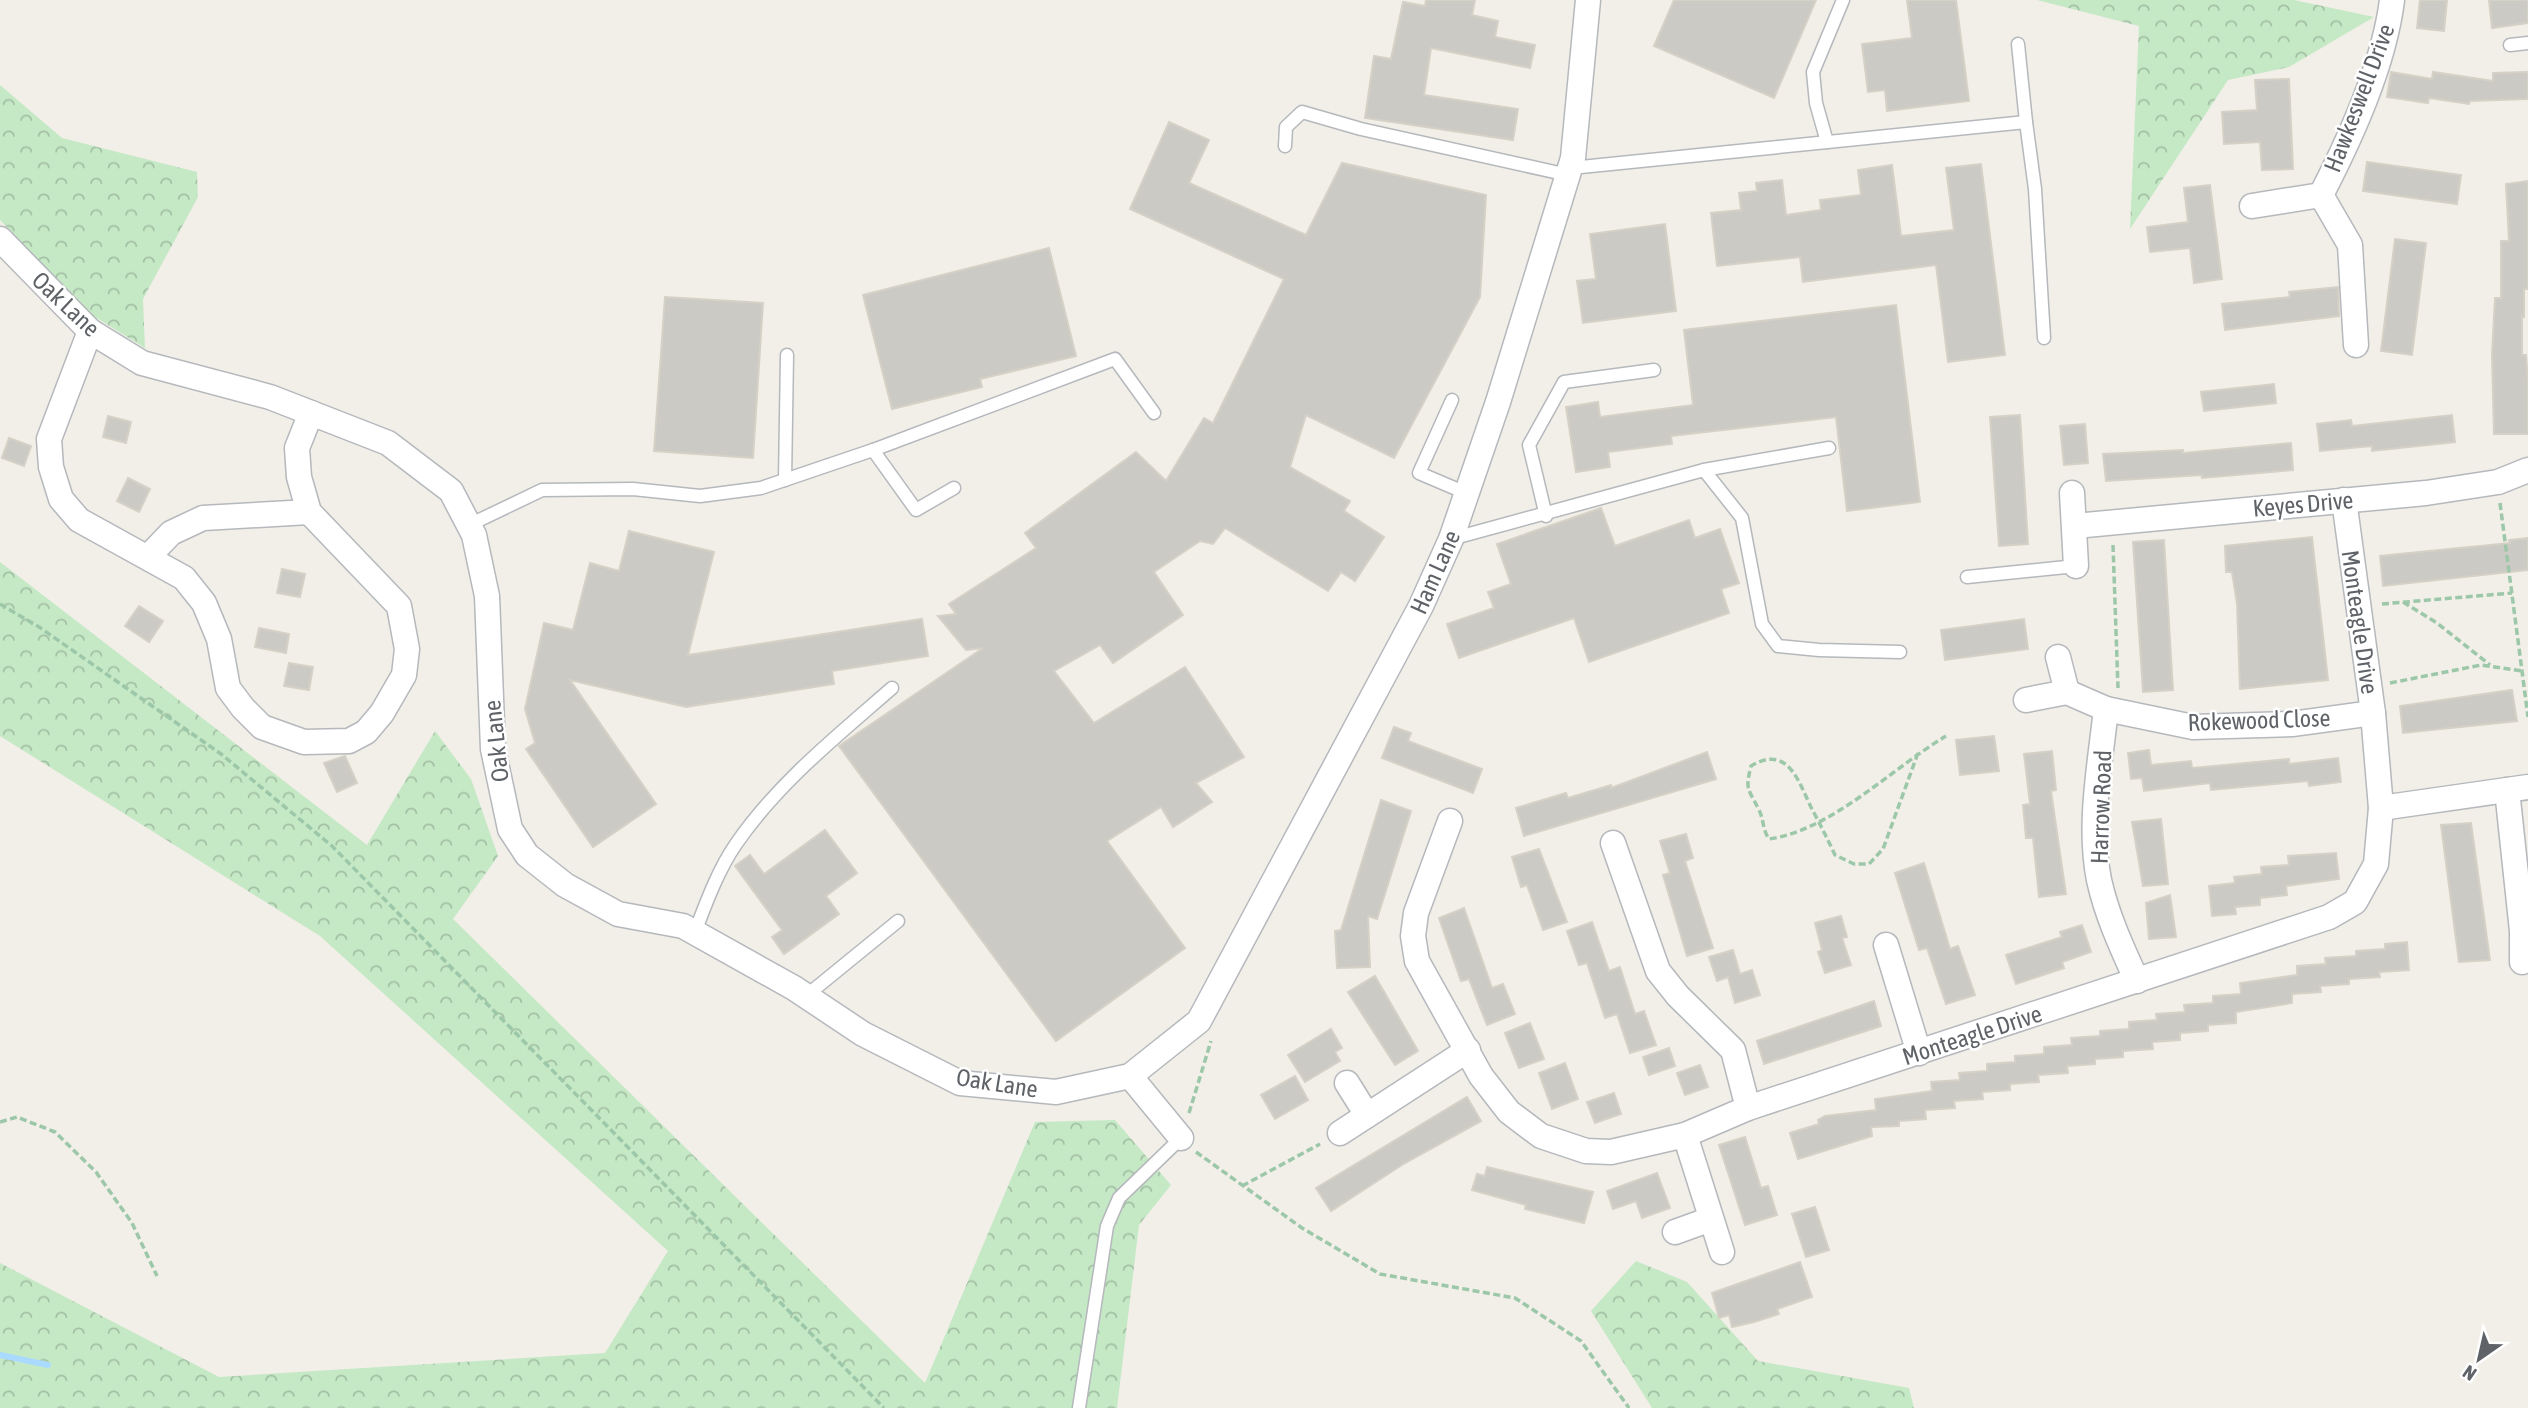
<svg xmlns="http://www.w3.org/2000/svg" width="2528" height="1408" font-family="'Asap Condensed',sans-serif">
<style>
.forest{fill:url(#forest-crowns)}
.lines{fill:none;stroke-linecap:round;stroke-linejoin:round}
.stream{stroke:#aadaff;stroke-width:6}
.building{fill:#cccac5;stroke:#d6d1c6;stroke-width:2}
.lane-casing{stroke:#b5b8bc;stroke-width:15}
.street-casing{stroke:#b5b8bc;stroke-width:27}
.path{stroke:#9cc7a9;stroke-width:3.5;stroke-dasharray:7 3.5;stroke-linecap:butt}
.lane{stroke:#fff;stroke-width:12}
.street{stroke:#fff;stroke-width:24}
.labels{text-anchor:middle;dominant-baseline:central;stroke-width:5;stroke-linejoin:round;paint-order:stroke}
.street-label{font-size:24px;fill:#5f6368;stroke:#fff}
</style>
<defs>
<pattern id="forest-crowns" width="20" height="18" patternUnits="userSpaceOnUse" patternTransform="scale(1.75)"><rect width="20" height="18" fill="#c5e8c5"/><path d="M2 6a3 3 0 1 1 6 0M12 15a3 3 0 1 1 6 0" fill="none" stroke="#a3c0a4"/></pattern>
</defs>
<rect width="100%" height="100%" fill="#f1efe8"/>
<g class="forest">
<polygon points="2037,0 2294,0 2374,17 2289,67 2228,80 2130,229 2139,26"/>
<polygon points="0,85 62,138 197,172 198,197 143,299 145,348 87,312 0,220"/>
<polygon points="0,562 367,845 435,731 471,779 498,856 453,919 925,1383 1035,1122 1115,1120 1171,1185 1139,1225 1117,1408 0,1408 0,1263 219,1377 605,1353 668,1251 320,936 0,736"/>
<polygon points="1636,1261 1687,1282 1758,1361 1909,1388 1914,1408 1652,1408 1591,1311"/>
</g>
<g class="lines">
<polyline class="stream" points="0,1355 48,1365"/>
</g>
<g class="building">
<polygon points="1426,0 1475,0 1472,15 1498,21 1495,37 1535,45 1530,68 1431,48 1424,95 1518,109 1513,140 1365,118 1374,56 1391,59 1403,2 1425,6"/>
<polygon points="1674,0 1816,0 1774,98 1654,46"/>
<polygon points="1907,0 1956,0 1969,101 1887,111 1885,90 1868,92 1862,44 1912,38"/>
<polygon points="2420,0 2447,0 2444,31 2417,28"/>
<polygon points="2489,0 2528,0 2528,23 2492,28"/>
<polygon points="2391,72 2432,79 2433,72 2493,81 2493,73 2528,72 2528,99 2470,101 2469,104 2429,98 2428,103 2387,97"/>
<polygon points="2289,79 2293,169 2262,170 2260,142 2224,144 2222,112 2257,110 2255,80"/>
<polygon points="1169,122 1209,140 1189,183 1306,235 1342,163 1486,195 1480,297 1394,458 1306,415 1290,467 1350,501 1344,511 1384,537 1355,581 1341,572 1328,591 1225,528 1213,544 1200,541 1154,572 1183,615 1113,663 1100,645 1054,671 1094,723 1185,667 1244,757 1196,783 1212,802 1173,827 1161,807 1107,841 1185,948 1056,1041 839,746 983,648 966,650 938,616 956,614 949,604 1036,548 1025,533 1136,452 1166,481 1204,418 1213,423 1284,279 1130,209"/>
<polygon points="2367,162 2461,175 2457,204 2363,191"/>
<polygon points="1981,164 2005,355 1948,362 1936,265 1803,282 1800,257 1717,266 1711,213 1741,210 1739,193 1757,191 1756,183 1782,180 1786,215 1821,210 1820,200 1861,195 1858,170 1892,165 1901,236 1954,230 1946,168"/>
<polygon points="2528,181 2528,289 2524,289 2524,317 2522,317 2522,355 2526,355 2528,380 2528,434 2494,434 2492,355 2495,298 2501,298 2501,241 2509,241 2506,184"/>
<polygon points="2210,185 2222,279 2194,283 2190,248 2150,252 2147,227 2188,222 2184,188"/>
<polygon points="1665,224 1676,311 1583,323 1577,281 1596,279 1590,234"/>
<polygon points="2395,239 2426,243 2412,355 2381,351"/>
<polygon points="1049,248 1076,356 980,379 982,387 892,409 863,295"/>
<polygon points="2338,287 2339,316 2225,330 2222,304 2290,297 2289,292"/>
<polygon points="665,297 763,303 753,458 654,451"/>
<polygon points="1896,305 1920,502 1847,511 1836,417 1671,436 1672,444 1608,452 1610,467 1576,472 1566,407 1598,402 1600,417 1693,405 1684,330"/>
<polygon points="2274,384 2276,403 2204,411 2201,392"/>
<polygon points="2020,415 2028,544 1999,546 1990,417"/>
<polygon points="2452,415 2455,442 2372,451 2372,446 2320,451 2317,424 2351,420 2352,426"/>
<polygon points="108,416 131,422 126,443 103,437"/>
<polygon points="2085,424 2088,463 2064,465 2060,426"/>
<polygon points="9,438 31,446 24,466 2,458"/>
<polygon points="2291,443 2293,470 2202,478 2202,475 2106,481 2103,454 2183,450 2183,453"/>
<polygon points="128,478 150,489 139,512 117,501"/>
<polygon points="1601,508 1615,546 1689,520 1695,538 1720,529 1739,583 1721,589 1729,613 1589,662 1574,618 1459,658 1447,624 1494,608 1488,592 1511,584 1497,544"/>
<polygon points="629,531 714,552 688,655 922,619 928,656 832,671 834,684 686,707 570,680 656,804 593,847 526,749 535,743 525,709 544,623 573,630 590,563 619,571"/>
<polygon points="2312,537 2328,680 2240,689 2237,604 2232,572 2226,572 2225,546"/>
<polygon points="2528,538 2528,570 2383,586 2380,556 2510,543 2509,540"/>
<polygon points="2164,540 2173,690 2143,692 2133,542"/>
<polygon points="282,569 305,574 300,597 277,593"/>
<polygon points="139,606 163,621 149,642 125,626"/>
<polygon points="2024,619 2028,649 1945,660 1941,630"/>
<polygon points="259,628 289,634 286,653 255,647"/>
<polygon points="289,663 313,667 309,690 284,686"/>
<polygon points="2512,690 2517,721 2403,733 2400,706"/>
<polygon points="1394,727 1411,733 1408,741 1482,769 1473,793 1382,758"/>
<polygon points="1994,736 1999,771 1960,775 1956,740"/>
<polygon points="2149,750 2151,765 2191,761 2192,768 2289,759 2289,764 2338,758 2341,782 2309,786 2308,781 2211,790 2210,783 2144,791 2142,778 2131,779 2128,753"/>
<polygon points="2052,751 2056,790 2051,791 2066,894 2039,897 2033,838 2026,838 2023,805 2030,804 2024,754"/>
<polygon points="1707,752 1716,779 1524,836 1516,808 1566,793 1568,798 1611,785 1611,788"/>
<polygon points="345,756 357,783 337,792 324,763"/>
<polygon points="1381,800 1411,811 1377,919 1368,916 1370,967 1337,968 1335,931 1341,930"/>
<polygon points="2161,819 2168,884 2143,886 2132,822"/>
<polygon points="2471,823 2490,960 2459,962 2441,825"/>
<polygon points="825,830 857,873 826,896 839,914 784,954 772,937 782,930 735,866 750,855 764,874"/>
<polygon points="1686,834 1693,858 1685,861 1713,948 1687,956 1663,875 1670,873 1660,841"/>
<polygon points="1539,849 1567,922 1543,930 1527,885 1521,887 1512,857"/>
<polygon points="2336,853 2339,879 2286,886 2287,895 2260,898 2260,905 2235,907 2236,914 2212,916 2209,886 2235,883 2234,877 2262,874 2261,867 2289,865 2288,856"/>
<polygon points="1924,863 1950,949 1958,946 1975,995 1946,1004 1927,948 1919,950 1895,873"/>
<polygon points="2170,895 2176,937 2149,939 2146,903"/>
<polygon points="1464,908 1492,988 1503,984 1515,1014 1487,1025 1469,979 1461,981 1439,918"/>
<polygon points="1841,916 1847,937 1842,938 1851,965 1825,973 1818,952 1822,950 1815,923"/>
<polygon points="1592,922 1609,971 1620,967 1635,1014 1644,1011 1656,1045 1630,1053 1617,1014 1605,1018 1587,963 1579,965 1567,931"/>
<polygon points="2082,925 2091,952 2062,962 2064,968 2016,984 2006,955 2062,937 2060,932"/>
<polygon points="2407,942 2409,970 2379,972 2380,977 2349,979 2349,984 2320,986 2321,992 2292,994 2292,1003 2236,1012 2236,1023 2208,1025 2208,1031 2180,1033 2180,1040 2152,1042 2153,1049 2123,1051 2123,1057 2095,1059 2095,1064 2067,1066 2068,1073 2038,1075 2039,1082 2010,1084 2010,1090 1982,1092 1983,1099 1954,1101 1955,1108 1925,1110 1926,1119 1899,1121 1899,1126 1871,1127 1872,1136 1798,1159 1790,1133 1819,1124 1818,1120 1825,1116 1876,1110 1875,1099 1932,1091 1931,1082 1960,1080 1959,1073 1987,1071 1987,1064 2015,1062 2015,1056 2044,1054 2044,1047 2072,1045 2071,1038 2100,1036 2100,1031 2129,1029 2129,1022 2157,1020 2156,1014 2185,1012 2184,1005 2213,1003 2213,996 2241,994 2240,983 2297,975 2297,966 2326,964 2325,958 2356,956 2356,951 2385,949 2385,944"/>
<polygon points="1733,950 1740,974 1752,970 1760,995 1735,1003 1728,977 1717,981 1709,957"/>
<polygon points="1375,976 1418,1051 1395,1065 1348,992"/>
<polygon points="1874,1001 1881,1026 1764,1064 1757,1041"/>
<polygon points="1530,1023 1544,1059 1519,1068 1505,1033"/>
<polygon points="1331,1029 1342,1048 1335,1052 1340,1061 1305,1082 1288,1055"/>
<polygon points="1669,1048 1675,1066 1649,1075 1643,1057"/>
<polygon points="1565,1063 1578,1099 1552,1109 1539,1073"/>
<polygon points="1700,1065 1708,1087 1685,1095 1677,1073"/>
<polygon points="1295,1076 1308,1100 1275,1119 1261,1095"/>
<polygon points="1614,1093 1621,1114 1595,1123 1587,1102"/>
<polygon points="1467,1097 1481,1121 1405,1163 1331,1211 1316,1188"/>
<polygon points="1745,1137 1761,1188 1768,1186 1777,1215 1745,1225 1719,1145"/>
<polygon points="1487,1167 1593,1192 1584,1223 1525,1209 1526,1205 1472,1190 1477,1174 1485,1176"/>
<polygon points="1657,1173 1670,1208 1642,1218 1636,1201 1613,1209 1607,1191"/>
<polygon points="1815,1207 1829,1250 1806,1257 1792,1214"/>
<polygon points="1800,1262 1812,1297 1777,1309 1779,1314 1754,1322 1732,1327 1729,1315 1719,1318 1712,1293"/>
</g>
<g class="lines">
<g class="lane-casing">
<g id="lane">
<polyline points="2018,44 2026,122"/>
<polyline points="2510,45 2528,43"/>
<polyline points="1827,142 1816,103 1813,72 1843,0"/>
<polyline points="1285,146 1286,127 1302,112 1361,129 1568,175"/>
<polyline points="1571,168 2026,122 2035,189 2044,338"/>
<polyline points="1452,400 1419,473 1466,493"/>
<polyline points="873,450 916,510 954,488"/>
<polyline points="1704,470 1742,518 1762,624 1778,646 1819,650 1900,652"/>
<polyline points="785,480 787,355"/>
<polyline points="1546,516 1529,445 1564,382 1654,370"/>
<polyline points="469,525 542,490 633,489 700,496 761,488 873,450 1115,359 1154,413"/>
<polyline points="1451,539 1704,470 1829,448"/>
<polyline points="1967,577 2076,566"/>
<path d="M695 932C706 903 718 870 736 844 778 783 837 736 892 688"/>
<polyline points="806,996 898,921"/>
<polyline points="1079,1408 1107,1226 1119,1198 1181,1138"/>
</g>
</g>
<g class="street-casing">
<g id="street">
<path d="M2321 195C2351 137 2384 65 2392 0"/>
<polyline points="2252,206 2321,195 2350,245 2356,345"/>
<polyline points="0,239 90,331 142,363 270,397 388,443 451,491 474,535 487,596 493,749 510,829 527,855 565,885 618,914 683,926 794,988 863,1034 960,1083 1056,1092 1130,1076 1199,1021 1421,606 1451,539 1498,402 1573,158 1588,0"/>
<polyline points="90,331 49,439 51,467 61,499 79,520 184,578 204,603 219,639 228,688 243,708 262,727 304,742 349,741 366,732 382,713 404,675 407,649 399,606 309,512 299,477 297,448 311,413"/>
<polyline points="2072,493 2076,566"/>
<polyline points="2075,526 2426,493 2498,482 2528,470"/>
<polyline points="149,556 171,533 203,518 309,512"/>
<polyline points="2058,657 2067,692"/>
<polyline points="2026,700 2067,692 2106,709 2193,727 2292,724 2373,713"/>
<path d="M2106 709C2100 765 2088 825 2099 880 2107 916 2122 948 2137 981"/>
<polyline points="2507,790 2522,931 2522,962"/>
<polyline points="2381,808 2528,787"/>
<polyline points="1450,821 1416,913 1413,936 1417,961 1481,1076 1509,1112 1541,1136 1586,1151 1611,1152 1685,1135 1748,1108 2329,917 2355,902 2376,864 2381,808 2373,713 2344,500"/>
<polyline points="1613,843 1658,971 1678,996 1733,1050 1748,1108"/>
<polyline points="1886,945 1919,1053"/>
<polyline points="1130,1076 1181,1138"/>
<polyline points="1347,1083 1367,1115"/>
<polyline points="1340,1133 1468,1050"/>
<polyline points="1685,1135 1722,1252"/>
<polyline points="1675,1232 1711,1219"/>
</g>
</g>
<g class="path">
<polyline points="2500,503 2528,717"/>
<polyline points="2113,545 2118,688"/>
<polyline points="2403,602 2437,623 2490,665"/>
<polyline points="0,604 39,627 221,754 332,846 884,1408"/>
<polyline points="2382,604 2512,593"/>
<polyline points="2390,683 2481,665 2522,671"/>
<path d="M1918 753 1883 849 1869 864H1854L1835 855C1828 840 1821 826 1813 811 1800 787 1790 742 1751 766 1745 790 1748 788 1758 808 1764 818 1762 829 1769 839 1832 830 1891 769 1946 736"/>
<polyline points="1189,1113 1211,1041"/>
<polyline points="0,1122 17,1117 55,1132 96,1172 132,1223 157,1276"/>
<polyline points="1196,1152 1302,1228 1380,1274 1515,1298 1581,1341 1629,1408"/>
<polyline points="1242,1186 1320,1144"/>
</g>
<use href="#lane" class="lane"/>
<use href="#street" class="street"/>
</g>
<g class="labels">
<g class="street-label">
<text transform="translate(2359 98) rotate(-69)">Hawkeswell Drive</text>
<text transform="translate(66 304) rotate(43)">Oak Lane</text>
<text transform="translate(2303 504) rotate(-5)">Keyes Drive</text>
<text transform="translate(1435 572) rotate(-66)">Ham Lane</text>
<text transform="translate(2360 622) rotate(82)">Monteagle Drive</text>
<text transform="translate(2259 720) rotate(-2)">Rokewood Close</text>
<text transform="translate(496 741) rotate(-96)">Oak Lane</text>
<text transform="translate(2101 807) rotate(-88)">Harrow Road</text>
<text transform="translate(1972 1035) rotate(-18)">Monteagle Drive</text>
<text transform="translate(997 1083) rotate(9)">Oak Lane</text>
</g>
</g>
<g transform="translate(2479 1359) rotate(214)" stroke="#ffffff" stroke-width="5" paint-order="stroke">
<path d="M0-5L12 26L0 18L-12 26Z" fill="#5f6368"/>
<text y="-10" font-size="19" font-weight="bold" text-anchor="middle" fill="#5f6368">N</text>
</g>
</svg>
